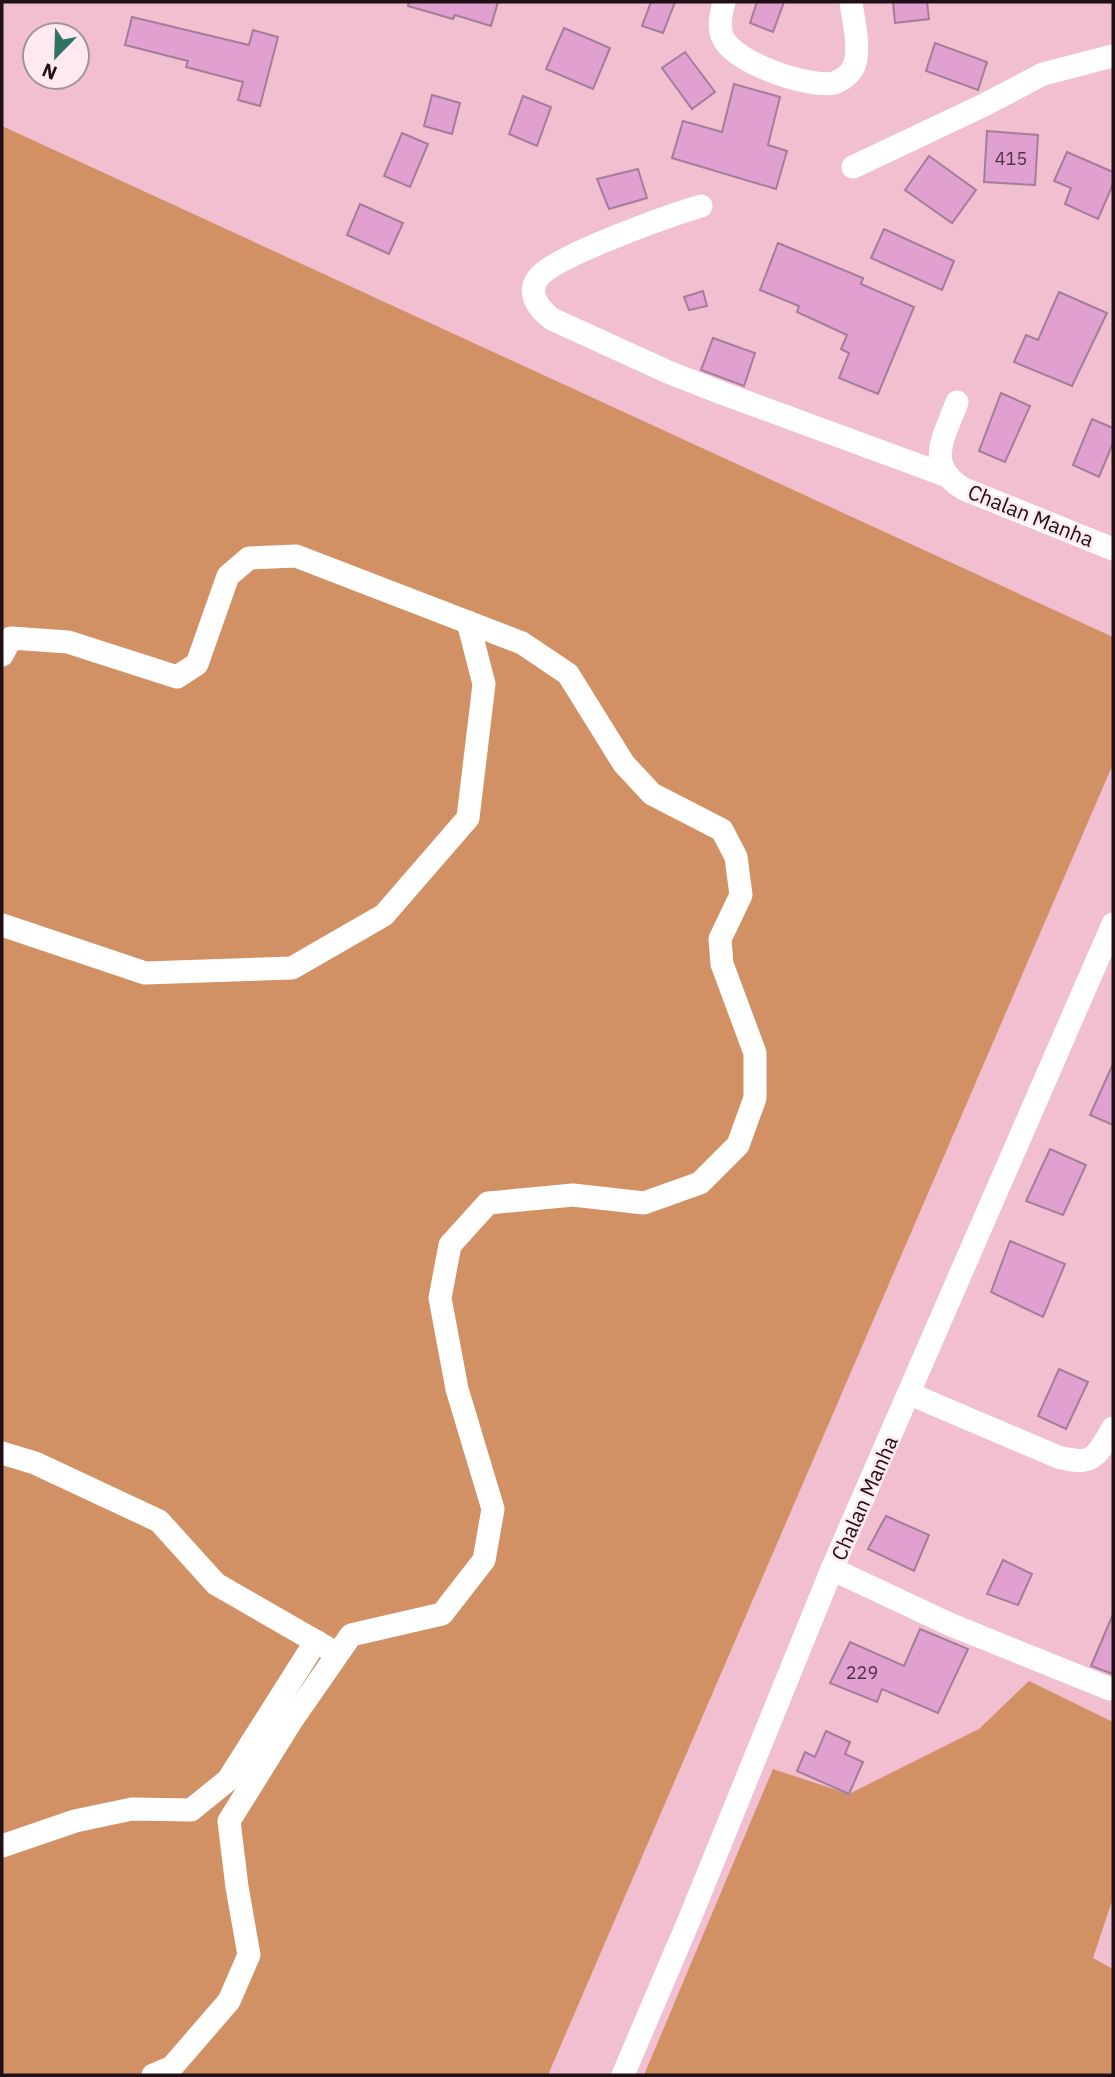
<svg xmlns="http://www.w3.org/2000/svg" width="1115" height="2077" font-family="'IBM Plex Sans',sans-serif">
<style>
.forest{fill:#d19164}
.building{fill:#e0a0d0;stroke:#a37e9a;stroke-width:2}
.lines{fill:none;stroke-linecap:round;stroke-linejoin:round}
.minor{stroke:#fff;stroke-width:23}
.labels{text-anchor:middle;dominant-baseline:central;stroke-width:5;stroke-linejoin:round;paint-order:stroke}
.number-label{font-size:18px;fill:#503344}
.street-label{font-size:21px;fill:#200f16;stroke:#fee9f0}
</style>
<rect width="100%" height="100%" fill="#f1bfd0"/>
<g class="forest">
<polygon points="2,126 1113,637 1113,764 548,2075 2,2075"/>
<polygon points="1029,1681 1113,1722 1113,1898 1093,1958 1113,1969 1113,2075 644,2075 773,1769 849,1794 979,1729"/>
</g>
<g class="building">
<polygon points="409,2 498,2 491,26 455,15 453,19 408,6"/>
<polygon points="651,2 675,2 663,33 642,26"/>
<polygon points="757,2 784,2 773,32 750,23"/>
<polygon points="893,2 927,2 929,19 895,23"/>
<polygon points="132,17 249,45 253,30 278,37 260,106 238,100 243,82 186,67 188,61 125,45"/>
<polygon points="564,28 610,48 593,89 546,69"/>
<polygon points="935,43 987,62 978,90 926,71"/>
<polygon points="685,52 715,92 692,109 662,68"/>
<polygon points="734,84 780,97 768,145 787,151 776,189 672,158 683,121 722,132"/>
<polygon points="432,95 460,103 452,134 424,126"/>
<polygon points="523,96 551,107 537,146 509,134"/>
<polygon points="987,131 1038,135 1035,185 984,182"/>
<polygon points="402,133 428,144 410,187 384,176"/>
<polygon points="1067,152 1113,172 1113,184 1098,219 1065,204 1071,188 1054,181"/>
<polygon points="929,156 976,190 952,223 905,190"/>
<polygon points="638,169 647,198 609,209 597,179"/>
<polygon points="360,204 403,223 389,254 347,235"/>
<polygon points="884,229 954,261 942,290 871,258"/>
<polygon points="778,243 863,278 861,284 914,307 878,394 839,378 849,353 841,349 847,335 797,312 799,306 760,290"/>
<polygon points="703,291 707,306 689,310 684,297"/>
<polygon points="1059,292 1107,313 1072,386 1014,362 1026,335 1038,340"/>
<polygon points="713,338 755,353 744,386 701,370"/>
<polygon points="1001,393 1030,406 1005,462 979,451"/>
<polygon points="1092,419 1113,428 1113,443 1099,477 1073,465"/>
<polygon points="1113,1064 1113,1125 1090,1115"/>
<polygon points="1050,1149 1086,1165 1063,1215 1026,1201"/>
<polygon points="1010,1241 1065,1264 1043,1317 991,1292"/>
<polygon points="1059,1369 1088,1382 1066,1429 1038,1416"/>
<polygon points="886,1516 929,1535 914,1571 868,1549"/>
<polygon points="1003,1560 1032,1574 1018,1605 987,1594"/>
<polygon points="1113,1614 1113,1674 1091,1666"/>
<polygon points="920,1629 968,1649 938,1713 882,1689 877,1702 830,1683 850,1642 904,1666"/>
<polygon points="826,1731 850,1742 845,1754 863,1762 849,1794 797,1771 805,1752 815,1757"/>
</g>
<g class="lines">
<g class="minor">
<path d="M724 2C721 14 718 27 723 38 735 63 808 88 834 83 842 81 851 73 854 66 861 48 853 20 851 2"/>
<polyline points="853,167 984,105 1043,74 1113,56"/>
<path d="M701 206C671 215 554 256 538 278 526 294 540 310 552 319L668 372 719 392 945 475"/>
<path d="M957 402C944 438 924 465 964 489L1113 549"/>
<polyline points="2,655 11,638 68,642 177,677 197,664 228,576 249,558 296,556 522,643 568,674 624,764 652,794 722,830 736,857 741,895 720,939 722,964 755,1053 755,1098 738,1145 700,1183 644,1203 573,1195 488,1203 450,1245 440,1298 457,1389 493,1509 484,1560 442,1614 351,1635 292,1720 229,1821 237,1887 249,1955 229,2001 172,2067 153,2075"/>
<polyline points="2,925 145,973 292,968 384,915 468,818 484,684 468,622"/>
<path d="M910 1394 1058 1457C1093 1466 1096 1458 1113 1428"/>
<polyline points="2,1453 35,1463 159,1521 216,1584 329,1649"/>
<polyline points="832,1569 949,1624 1110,1689"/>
<polyline points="2,1846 75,1821 132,1809 191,1810 228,1780 316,1641"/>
<polyline points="623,2075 690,1918 832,1569 1113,924"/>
</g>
</g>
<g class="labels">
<g class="number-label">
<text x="1011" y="158">415</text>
<text x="862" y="1672">229</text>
</g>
<g class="street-label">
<text transform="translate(1031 515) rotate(22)">Chalan Manha</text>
<text transform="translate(864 1498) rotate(-66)">Chalan Manha</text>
</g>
</g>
<rect width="1115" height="2077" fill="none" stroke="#200f16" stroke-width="7"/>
<g transform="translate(56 56) rotate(203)"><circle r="33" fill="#fee9f0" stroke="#a59299" stroke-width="2"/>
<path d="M0-5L12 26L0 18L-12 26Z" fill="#307263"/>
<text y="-10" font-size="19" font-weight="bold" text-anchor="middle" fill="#200f16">N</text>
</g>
</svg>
